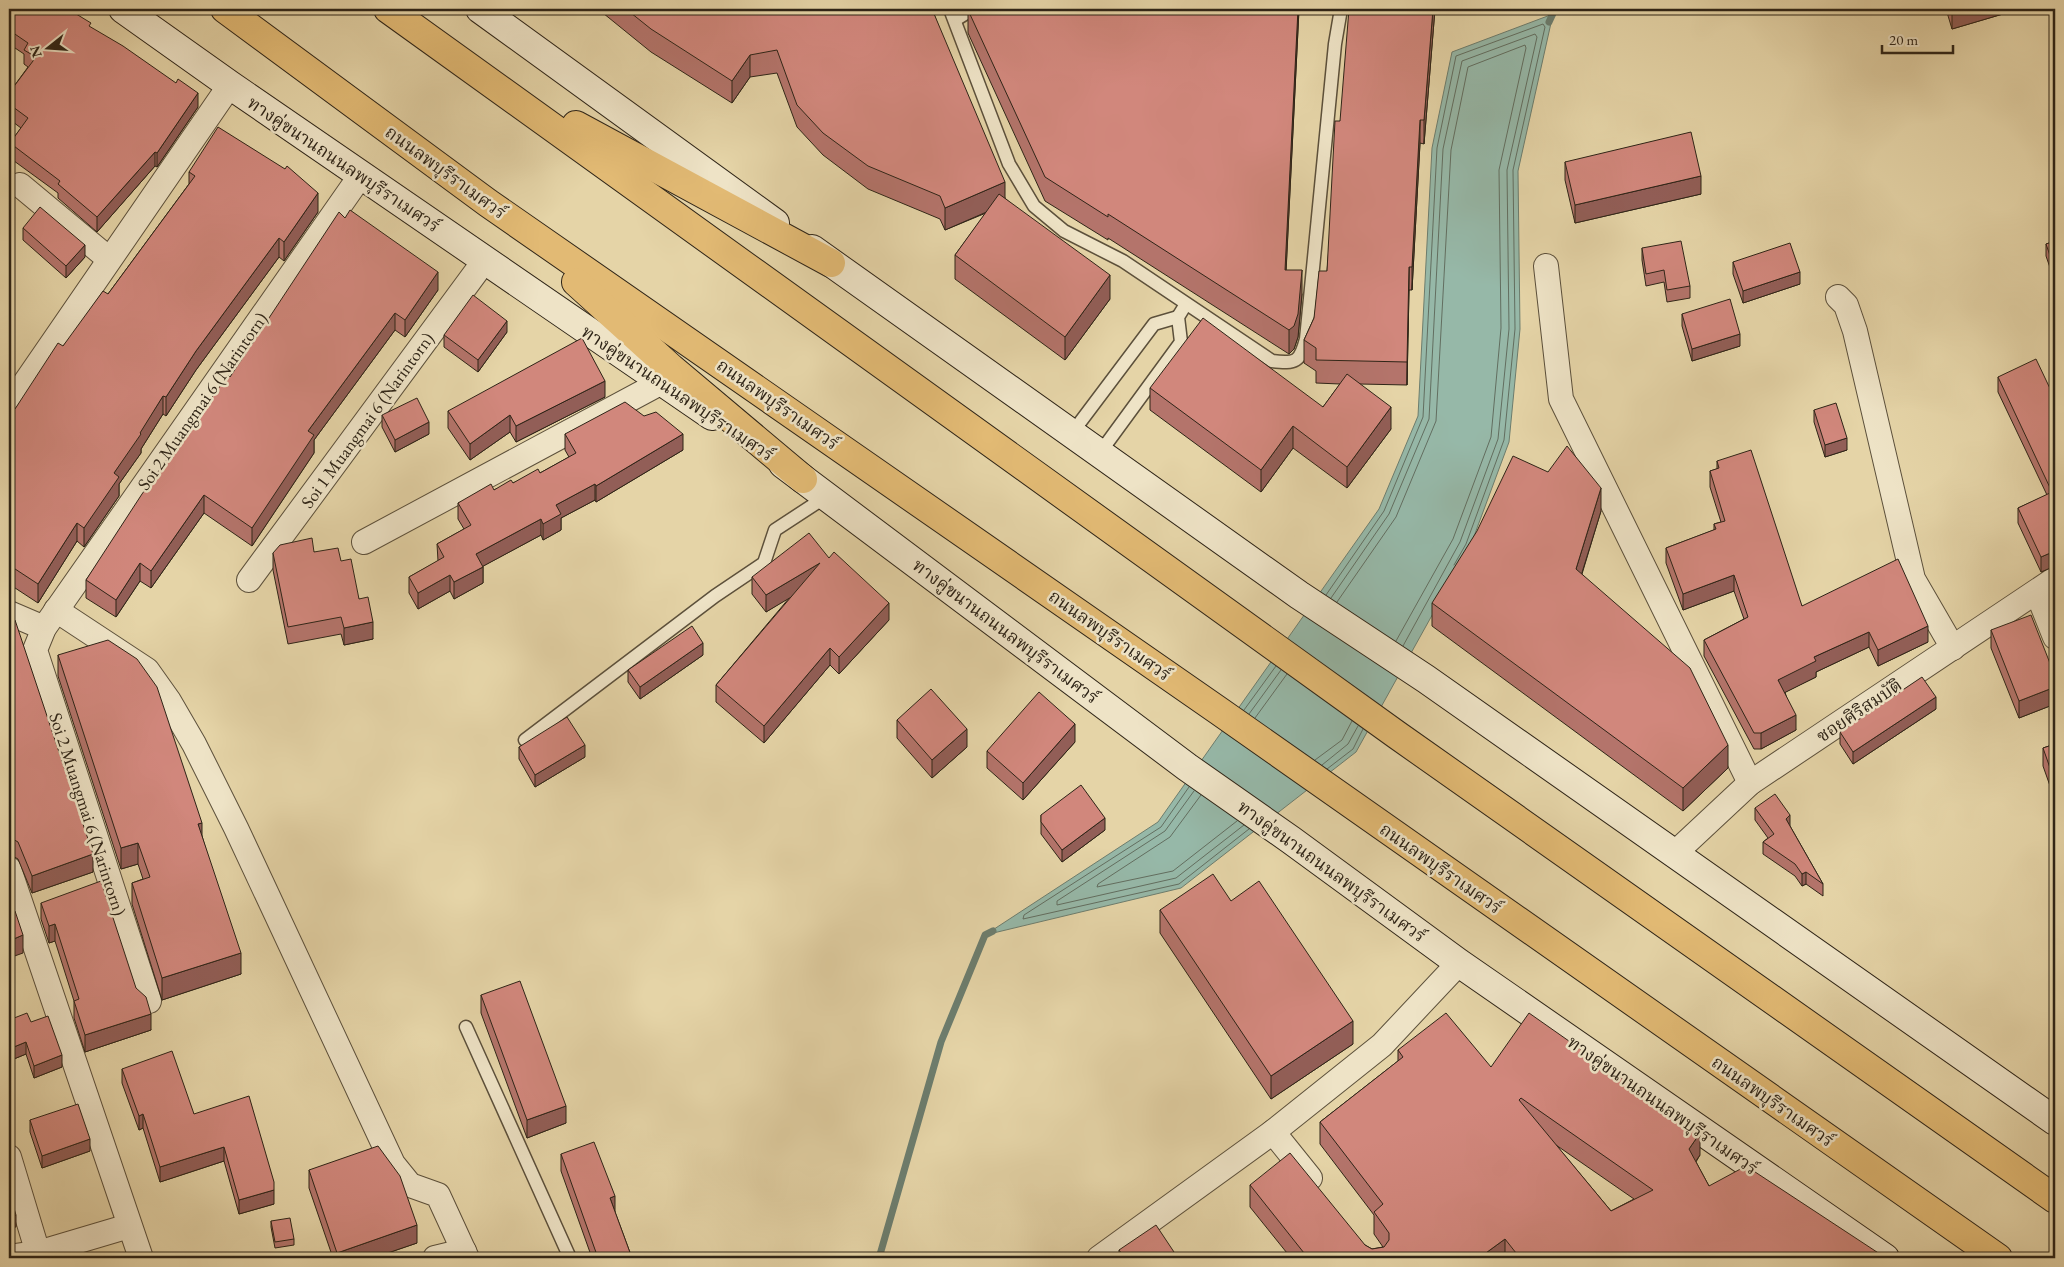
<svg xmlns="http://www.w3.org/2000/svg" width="2064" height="1267" font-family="'EB Garamond','Noto Serif Thai',serif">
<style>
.water{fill:#96b8a8;stroke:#6c7d6e}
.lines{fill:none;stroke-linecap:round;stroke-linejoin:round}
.shore{stroke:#626e60;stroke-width:1}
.stream{stroke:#6c7d6e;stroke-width:7}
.lane-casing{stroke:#5c503b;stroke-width:15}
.street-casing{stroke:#5c503b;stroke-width:26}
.secondary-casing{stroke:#2e2417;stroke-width:30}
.primary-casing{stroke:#2e2417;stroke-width:30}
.lane{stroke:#eee3c6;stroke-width:12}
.street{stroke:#eee3c6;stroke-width:24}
.secondary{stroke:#eee3c6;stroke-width:28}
.primary{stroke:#e2ba74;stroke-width:28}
.wall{fill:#b4746b;stroke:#2e2417;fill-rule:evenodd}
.shaded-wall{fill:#925e57;stroke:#2e2417}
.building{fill:#d1877c;stroke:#2e2417;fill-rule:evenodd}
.labels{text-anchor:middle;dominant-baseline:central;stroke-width:5;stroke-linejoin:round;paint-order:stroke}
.street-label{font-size:18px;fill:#2e2417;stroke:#eee3c6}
</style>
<rect width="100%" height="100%" fill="#e5d4a7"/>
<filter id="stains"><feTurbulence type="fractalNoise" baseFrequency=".004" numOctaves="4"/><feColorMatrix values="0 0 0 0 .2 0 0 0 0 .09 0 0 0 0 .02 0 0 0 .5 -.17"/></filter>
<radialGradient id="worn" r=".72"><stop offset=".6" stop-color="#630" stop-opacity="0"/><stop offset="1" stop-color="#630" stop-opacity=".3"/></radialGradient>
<polygon class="water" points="1553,14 1518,171 1520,329 1509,442 1470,547 1356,752 1181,888 985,935 1158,822 1379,509 1418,416 1432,148 1452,52"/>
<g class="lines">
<g class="shore">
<polyline points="1326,595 1384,511 1423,417 1437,148 1456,56 1543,24 1545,27 1513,170 1515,329 1504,440 1466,544 1454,565"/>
<polyline points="1331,598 1389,514 1429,419 1443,149 1462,61 1535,34 1537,37 1507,170 1509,329 1498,439 1460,542 1403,646"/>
<polyline points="1337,602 1396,517 1436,421 1451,150 1468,67 1525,45 1526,48 1499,170 1501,328 1491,437 1453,539 1396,641"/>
<polyline points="1244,710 1276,666"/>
<polyline points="1249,714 1281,670"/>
<polyline points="1255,718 1287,674"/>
<polyline points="1315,760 1342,740 1352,721"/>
<polyline points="1322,765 1348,744 1358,726"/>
<polyline points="1327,769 1353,749 1363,729"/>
<polyline points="1189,787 1161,827 1024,915 1023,919 1179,884 1249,829"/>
<polyline points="1194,791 1165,831 1057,901 1057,905 1176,878 1244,825"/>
<polyline points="1201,795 1170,837 1098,884 1097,887 1173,871 1237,821"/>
</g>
<g class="stream">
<polyline points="1549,22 1555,9"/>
<polyline points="879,1258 941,1042 985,935 993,931"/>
</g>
<g class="lane-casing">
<g id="lane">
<path d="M950 9 1009 164 1034 206 1064 231 1123 261 1272 361C1296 364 1300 362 1306 339L1335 44 1341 9"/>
<polyline points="955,20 973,9"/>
<polyline points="1072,433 1154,324 1178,317"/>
<polyline points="1099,454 1181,342 1178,317 1186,304"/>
<polyline points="525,740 715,596 764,563 775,530 827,496"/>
<polyline points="466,1027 570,1258"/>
</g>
</g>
<g class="street-casing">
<g id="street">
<polyline points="20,185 109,259"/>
<polyline points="1546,266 1561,399 1750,783"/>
<polyline points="1838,297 1846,305 1855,331 1913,579 1953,648"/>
<polyline points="9,406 230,85"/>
<polyline points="364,542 662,382"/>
<polyline points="249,580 485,260"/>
<polyline points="2037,592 2055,637"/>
<polyline points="56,610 147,670 169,701 194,744 236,828 393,1164 410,1185 438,1195 467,1258"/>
<polyline points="9,613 44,628"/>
<polyline points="1674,854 1750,783 2055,579"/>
<polyline points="9,869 141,1258"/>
<polyline points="149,1001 35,650 44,628 361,175"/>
<polyline points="1273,1132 1310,1178"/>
<polyline points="9,1157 38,1253"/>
<polyline points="9,1257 38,1253 129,1226"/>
<polyline points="435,1258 464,1251"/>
<polyline points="1099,1258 1273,1132 1382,1045 1459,963"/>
</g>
</g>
<g class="secondary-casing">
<g id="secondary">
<polyline points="123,9 230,85 712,416"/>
<polyline points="480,9 775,223"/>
<polyline points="812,249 1299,595 1426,679 2055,1121"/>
<polyline points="783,464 1187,767 1291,840 1459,963 1885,1258"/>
</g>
</g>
<g class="primary-casing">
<g id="primary">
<polyline points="225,9 488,203 1219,711 1998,1258"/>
<polyline points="388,9 1397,735 2055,1199"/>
<polyline points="576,125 831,263"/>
<polyline points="576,282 671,368 803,479"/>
</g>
</g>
<use href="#lane" class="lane"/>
<use href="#street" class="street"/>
<use href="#secondary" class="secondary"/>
<use href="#primary" class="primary"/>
</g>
<g class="wall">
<polygon points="9,9 91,28 198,107 157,167 155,166 97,232 58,198 58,193 10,158 10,143 21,128 9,119 9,93 28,67 24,64 24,54 9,44"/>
<polygon points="598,9 932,9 1005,198 1110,299 1065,360 955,279 955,255 986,213 945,230 940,219 868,189 823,155 797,127 777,73 750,77 732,103 651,52"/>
<polygon points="970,9 1299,9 1286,270 1302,294 1298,337 1294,349 1289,354 1108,238 1108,240 1045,201 968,33 968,10"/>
<polygon points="1435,9 1424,144 1420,143 1412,290 1409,290 1407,385 1360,384 1391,429 1347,488 1293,448 1261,492 1150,410 1150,388 1323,407 1340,384 1316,383 1316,371 1304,363 1304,340 1314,318 1327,271 1340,121"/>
<polygon points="1477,9 1504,9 1497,11"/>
<polygon points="1946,9 2013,9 2013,11 1952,29"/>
<polygon points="1565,162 1701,194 1575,223 1565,180"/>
<polygon points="189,172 318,212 284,261 279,257 196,370 166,416 163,414 141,449 141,453 119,484 119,496 84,547 77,541 38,603 9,584 9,414 15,409 63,346 108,294 189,184"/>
<polygon points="23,228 85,257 66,278 23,240"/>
<polygon points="2055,241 2055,278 2054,279 2046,256 2046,244"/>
<polygon points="1642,248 1690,286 1690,298 1667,302 1664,282 1646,286 1642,260"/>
<polygon points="1733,262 1800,284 1743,303 1733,274"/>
<polygon points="438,290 405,337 395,330 314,440 314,453 252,546 204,513 151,588 140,581 116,617 86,598 86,580 230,377"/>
<polygon points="1682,314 1740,346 1692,361 1682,326"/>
<polygon points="507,332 478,372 444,347 444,335"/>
<polygon points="1998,377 2055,399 2055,566 2041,572 2018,523 2018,508 2047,495 1998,392"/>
<polygon points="605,397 516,442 510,432 470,460 448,428 448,411"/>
<polygon points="1814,410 1847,450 1825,457 1814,422"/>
<polygon points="382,415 429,434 395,452 382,427"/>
<polygon points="565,434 683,450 596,502 595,500 561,518 561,530 543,540 541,535 483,566 483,583 454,599 450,591 418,609 409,593 409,577 438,561 437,544 464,529 458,519 458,503 540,473 569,457 565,450"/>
<polygon points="1717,461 1802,606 1928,642 1878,666 1869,647 1816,672 1816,677 1785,692 1796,730 1761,749 1754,749 1704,656 1704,640 1744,619 1734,591 1683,610 1666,563 1666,548 1714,530 1714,524 1721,522 1710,487 1710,471 1717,469"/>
<polygon points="1601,511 1582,574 1728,768 1683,811 1432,626 1432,603"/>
<polygon points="314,552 341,561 359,599 373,639 344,645 341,634 288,644 273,570 273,553"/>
<polygon points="829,558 889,620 839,674 830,665 764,743 716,702 716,685 790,597 766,612 752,594 752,577"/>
<polygon points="9,622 93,872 32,893 18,859 11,855"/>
<polygon points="1991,630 2055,676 2055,704 2019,718 1991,648"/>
<polygon points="58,655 202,836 241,974 162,1000 132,904 132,883 143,879 138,864 121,869 58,676"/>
<polygon points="703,655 640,699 628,682 628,670"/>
<polygon points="1936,709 1853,764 1840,744 1840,732"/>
<polygon points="897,720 967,747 932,778 897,738"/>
<polygon points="1075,742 1023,800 987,768 987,751"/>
<polygon points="2055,744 2055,800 2043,766 2043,748"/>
<polygon points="519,747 585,757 535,787 519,759"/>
<polygon points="1755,808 1790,826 1823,884 1823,896 1806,884 1802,886 1795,876 1763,854 1763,842 1768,838 1755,820"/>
<polygon points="1041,815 1105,830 1062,862 1041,834"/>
<polygon points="1231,901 1353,1044 1271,1099 1160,933 1160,910"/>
<polygon points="41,903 136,988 151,1030 85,1052 74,1018 74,1001 55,941 49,943 41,919"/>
<polygon points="481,995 566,1123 527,1138 481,1013"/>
<polygon points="31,1022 62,1067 34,1078 26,1054 9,1061"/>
<path d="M1398 1050 1491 1067 1700 1155 1696 1162 1709 1186 1886 1258H1291L1250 1207V1185L1365 1245 1372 1249 1383 1247 1374 1234V1215L1320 1144V1122L1398 1061ZM1556 1145 1634 1199 1611 1211Z"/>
<polygon points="122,1069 194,1114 274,1204 239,1214 224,1161 160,1182 143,1128 139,1130 122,1083"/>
<polygon points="30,1120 90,1151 42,1168 30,1132"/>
<polygon points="561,1154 615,1212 632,1258 592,1258 561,1171"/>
<polygon points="309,1170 417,1243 373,1258 333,1258 309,1188"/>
<polygon points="271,1221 294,1239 294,1245 275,1248 271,1227"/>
<polygon points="1119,1250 1178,1258 1119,1258"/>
</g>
<g class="shaded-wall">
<polygon points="1298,9 1299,9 1285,293 1285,270"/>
<polygon points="1433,9 1435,9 1424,144 1424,120"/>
<polygon points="1959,9 2013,9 2013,11 1952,29 1952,11"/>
<polygon points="750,55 750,77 732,103 732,81"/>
<polygon points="198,93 198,107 157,167 157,153"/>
<polygon points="1420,120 1420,143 1412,290 1412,267"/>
<polygon points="155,152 155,166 97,232 97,217"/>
<polygon points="1701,176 1701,194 1575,223 1575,205"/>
<polygon points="1005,182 1005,204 945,230 945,208"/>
<polygon points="318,193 318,212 284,261 284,242"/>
<polygon points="279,238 279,257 196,370 166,416 166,397 196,351"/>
<polygon points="85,245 85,257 66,278 66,266"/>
<polygon points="2055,266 2055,278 2054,279 2054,267"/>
<polygon points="1409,267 1409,290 1407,385 1407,362"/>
<polygon points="1302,270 1302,294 1298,337 1294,349 1289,354 1289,330"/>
<polygon points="438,272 438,290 405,337 405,320"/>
<polygon points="1800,272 1800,284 1743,303 1743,291"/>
<polygon points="1110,275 1110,299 1065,360 1065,337"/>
<polygon points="395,313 395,330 314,440 314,453 252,546 252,528 308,431"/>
<polygon points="507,321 507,332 478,372 478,360"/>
<polygon points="1740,334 1740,346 1692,361 1692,349"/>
<polygon points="605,381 605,397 516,442 516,426"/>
<polygon points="163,396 163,414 141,449 141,453 119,484 119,496 84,547 84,528 114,473"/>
<polygon points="1391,407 1391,429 1347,488 1347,467"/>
<polygon points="510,415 510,432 470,460 470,444"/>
<polygon points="429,422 429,434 395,452 395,440"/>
<polygon points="1293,426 1293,448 1261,492 1261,470"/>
<polygon points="683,434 683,450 596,502 596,486"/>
<polygon points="1847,438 1847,450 1825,457 1825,445"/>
<polygon points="2055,439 2055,454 2052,440"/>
<polygon points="595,484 595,500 561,518 561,530 543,540 543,524 556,505"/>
<polygon points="1601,488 1601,511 1576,592 1576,569"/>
<polygon points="204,495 204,513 151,588 151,571"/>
<polygon points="541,519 541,535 476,570 476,554"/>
<polygon points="77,523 77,541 38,603 38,584"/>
<polygon points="2055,551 2055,566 2041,572 2041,557"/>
<polygon points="140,563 140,581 116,617 116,600"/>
<polygon points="820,563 820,580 766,612 766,595"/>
<polygon points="483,567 483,583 454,599 454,582"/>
<polygon points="450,575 450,591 418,609 418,593"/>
<polygon points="1734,575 1734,591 1683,610 1683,594"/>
<polygon points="889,603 889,620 839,674 839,657"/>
<polygon points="373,622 373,639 344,645 344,628"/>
<polygon points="1928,626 1928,642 1878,666 1878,650"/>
<polygon points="1869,632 1869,647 1816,672 1816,677 1778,696 1778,680 1814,657"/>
<polygon points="703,643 703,655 640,699 640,687"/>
<polygon points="830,648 830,665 764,743 764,726"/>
<polygon points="2055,687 2055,704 2019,718 2019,701"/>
<polygon points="1936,697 1936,709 1853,764 1853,752"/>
<polygon points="1796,715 1796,730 1761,749 1761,733"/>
<polygon points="1075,724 1075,742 1023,800 1023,783"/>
<polygon points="967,729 967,747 932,778 932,760"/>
<polygon points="585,745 585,757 535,787 535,775"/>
<polygon points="1728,745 1728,768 1683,811 1683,788"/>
<polygon points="1790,815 1790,827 1786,819"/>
<polygon points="1105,818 1105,830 1062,862 1062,850"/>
<polygon points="202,823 202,844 198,824"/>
<polygon points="11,838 11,855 9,856 9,839"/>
<polygon points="138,843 138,864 121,869 121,848"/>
<polygon points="93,854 93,872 32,893 32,876"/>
<polygon points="1806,872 1806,884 1802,886 1802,874"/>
<polygon points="55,924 55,941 49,943 49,926"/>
<polygon points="23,935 23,953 9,958 9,941"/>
<polygon points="241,953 241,974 162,1000 162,978"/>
<polygon points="151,1014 151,1030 85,1052 85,1035"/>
<polygon points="1353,1021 1353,1044 1271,1099 1271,1076"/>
<polygon points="26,1042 26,1054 9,1061 9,1049"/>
<polygon points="62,1055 62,1067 34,1078 34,1066"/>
<polygon points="566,1106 566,1123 527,1138 527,1120"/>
<polygon points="143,1114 143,1128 139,1130 139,1116"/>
<polygon points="1700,1133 1700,1155 1689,1171 1689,1149"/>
<polygon points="90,1139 90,1151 42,1168 42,1156"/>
<polygon points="224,1147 224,1161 160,1182 160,1167"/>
<polygon points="274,1190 274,1204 239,1214 239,1200"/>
<polygon points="615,1196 615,1212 610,1198"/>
<polygon points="16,1215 16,1227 9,1228 9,1216"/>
<polygon points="417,1225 417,1243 373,1258 337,1258 337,1253"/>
<polygon points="1505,1239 1505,1258 1479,1258"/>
</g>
<g class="building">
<polygon points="9,9 68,9 91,23 89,26 123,46 176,83 178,79 198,93 157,153 155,152 97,217 58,184 60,181 10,143 28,118 9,104 9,93 36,57 24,50 28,43 9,30"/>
<polygon points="626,9 932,9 1005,182 945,208 940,196 868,166 823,133 797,105 777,50 750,55 732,81 651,29"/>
<polygon points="970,9 1298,9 1285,270 1302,270 1298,314 1294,326 1289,330 1108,214 1108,217 1045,177 968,10"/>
<polygon points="1349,9 1433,9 1424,120 1420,120 1412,267 1409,267 1407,362 1316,360 1316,348 1304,340 1314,318 1319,271 1327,271 1335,121 1340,121"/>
<polygon points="1951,9 1959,9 1952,11"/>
<polygon points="218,127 285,169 287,166 318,193 284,242 279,238 196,351 166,397 163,396 140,433 141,434 114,473 119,477 84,528 77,523 38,584 9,565 9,414 13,407 15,409 58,343 63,346 103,291 108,294 195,176 189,172"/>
<polygon points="1691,132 1701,176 1575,205 1565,162"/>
<polygon points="999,194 1110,275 1065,337 955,255"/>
<polygon points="40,207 85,245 66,266 23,228"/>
<polygon points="350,210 438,272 405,320 395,313 308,431 314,435 252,528 204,495 151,571 140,563 116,600 86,580 142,494 228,375 230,377 339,212 345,218"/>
<polygon points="1681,241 1690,286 1667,290 1664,270 1646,274 1642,248"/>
<polygon points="2055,241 2055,266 2054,267 2046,244"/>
<polygon points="1790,243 1800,272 1743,291 1733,262"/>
<polygon points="473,295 507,321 478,360 444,335"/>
<polygon points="1730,299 1740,334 1692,349 1682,314"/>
<polygon points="1203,318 1323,407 1347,374 1391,407 1347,467 1293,426 1261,470 1150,388"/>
<polygon points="582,338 605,381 516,426 510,415 470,444 448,411"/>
<polygon points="2036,359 2055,399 2055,439 2052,440 2055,447 2055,551 2041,557 2018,508 2052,492 1998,377"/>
<polygon points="417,398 429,422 395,440 382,415"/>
<polygon points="625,402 644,416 656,412 683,434 596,486 595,484 556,505 561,514 543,524 541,519 476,554 483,567 454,582 450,575 418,593 409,577 444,557 437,544 471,525 458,503 491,484 494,490 511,480 513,483 538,469 540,473 576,453 565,434"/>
<polygon points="1836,403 1847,438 1825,445 1814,410"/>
<polygon points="1567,446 1601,488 1576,569 1690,668 1728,745 1683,788 1432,603 1477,531 1513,456 1548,472"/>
<polygon points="1751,450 1802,606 1898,559 1928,626 1878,650 1869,632 1814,657 1816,661 1778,680 1796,715 1761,733 1754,733 1704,640 1748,617 1734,575 1683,594 1666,548 1716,529 1714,524 1725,521 1710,471 1719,468 1717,461"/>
<polygon points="809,533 829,558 834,552 889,603 839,657 830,648 764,726 716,685 820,563 766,595 752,577"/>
<polygon points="312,538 314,552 338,548 341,561 351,559 359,599 368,597 373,622 344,628 341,617 288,627 273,553 280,545"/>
<polygon points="2031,615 2055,676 2055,687 2019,701 1991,630"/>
<polygon points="15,620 93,854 32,876 18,842 11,838 9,839 9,622"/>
<polygon points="692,626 703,643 640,687 628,670"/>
<polygon points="108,640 137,659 157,687 202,823 198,824 241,953 162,978 132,883 150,877 138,843 121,848 58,655"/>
<polygon points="1922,677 1936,697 1853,752 1840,732"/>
<polygon points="931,689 967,729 932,760 897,720"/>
<polygon points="1039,692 1075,724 1023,783 987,751"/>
<polygon points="567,717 585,745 535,775 519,747"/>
<polygon points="2055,744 2055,782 2043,748"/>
<polygon points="1081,785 1105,818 1062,850 1041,822 1041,815"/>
<polygon points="1775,794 1790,815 1786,819 1823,884 1806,872 1802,874 1795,864 1763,842 1774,834 1755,808"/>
<polygon points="1213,874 1231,901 1259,881 1353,1021 1271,1076 1160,910"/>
<polygon points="101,881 136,988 146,997 151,1014 85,1035 74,1001 79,999 55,924 49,926 41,903"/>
<polygon points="15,911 23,935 9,941 9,912"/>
<polygon points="520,981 566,1106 527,1120 481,995"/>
<polygon points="27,1013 31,1022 48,1016 62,1055 34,1066 26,1042 9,1049 9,1020"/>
<path d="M1446 1013 1491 1067 1529 1013 1700 1133 1689 1149 1709 1186 1746 1166 1886 1258H1520L1505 1239 1479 1258H1436L1433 1255 1428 1258H1308L1250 1185 1290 1153 1365 1245 1372 1249 1384 1247 1389 1240V1233L1374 1212 1383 1204 1320 1122 1403 1057 1398 1050ZM1521 1098 1653 1190 1611 1211 1519 1100Z"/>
<polygon points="172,1051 194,1114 249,1096 274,1182 274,1190 239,1200 224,1147 160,1167 143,1114 139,1116 122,1069"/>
<polygon points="78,1104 90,1139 42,1156 30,1120"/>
<polygon points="594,1142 615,1196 610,1198 632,1258 598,1258 561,1154"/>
<polygon points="378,1146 400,1176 417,1225 337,1253 309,1170"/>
<polygon points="9,1192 16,1215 9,1216"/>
<polygon points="290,1218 294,1239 275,1242 271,1221"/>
<polygon points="1156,1225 1178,1258 1125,1258 1119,1250"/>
</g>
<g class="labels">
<g class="street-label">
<text transform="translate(344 164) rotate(34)">ทางคู่ขนานถนนลพบุรีราเมศวร์</text>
<text transform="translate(446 172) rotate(36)">ถนนลพบุรีราเมศวร์</text>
<text transform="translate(678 393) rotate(34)">ทางคู่ขนานถนนลพบุรีราเมศวร์</text>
<text transform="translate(202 401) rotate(-55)">Soi 2 Muangmai 6 (Narintorn)</text>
<text transform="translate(778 404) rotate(35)">ถนนลพบุรีราเมศวร์</text>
<text transform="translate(367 420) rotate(-54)">Soi 1 Muangmai 6 (Narintorn)</text>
<text transform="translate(1006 631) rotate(37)">ทางคู่ขนานถนนลพบุรีราเมศวร์</text>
<text transform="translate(1110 635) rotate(35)">ถนนลพบุรีราเมศวร์</text>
<text transform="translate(1859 710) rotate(-34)">ซอยศิริสมบัติ</text>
<text transform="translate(88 814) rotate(72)">Soi 2 Muangmai 6 (Narintorn)</text>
<text transform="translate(1441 868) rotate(35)">ถนนลพบุรีราเมศวร์</text>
<text transform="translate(1332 871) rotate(36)">ทางคู่ขนานถนนลพบุรีราเมศวร์</text>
<text transform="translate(1773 1101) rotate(35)">ถนนลพบุรีราเมศวร์</text>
<text transform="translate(1663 1105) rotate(35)">ทางคู่ขนานถนนลพบุรีราเมศวร์</text>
</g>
</g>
<rect width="2064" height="1267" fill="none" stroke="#e5d4a7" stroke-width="30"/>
<rect x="10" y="10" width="2044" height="1247" fill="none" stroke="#2e2417" stroke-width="2.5"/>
<rect x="15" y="15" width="2034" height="1237" fill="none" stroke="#2e2417"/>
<g transform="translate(48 48) rotate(253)" stroke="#eee3c6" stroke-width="4" paint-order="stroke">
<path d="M0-4L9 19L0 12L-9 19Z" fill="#2e2417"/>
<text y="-8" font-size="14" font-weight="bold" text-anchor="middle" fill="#2e2417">N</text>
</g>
<path d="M1882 45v8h71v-8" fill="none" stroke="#2e2417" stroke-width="2.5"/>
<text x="1889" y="45" font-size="15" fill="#2e2417" stroke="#eee3c6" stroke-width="4" paint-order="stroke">20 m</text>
<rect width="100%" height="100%" filter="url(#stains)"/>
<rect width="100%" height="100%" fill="url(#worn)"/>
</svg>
